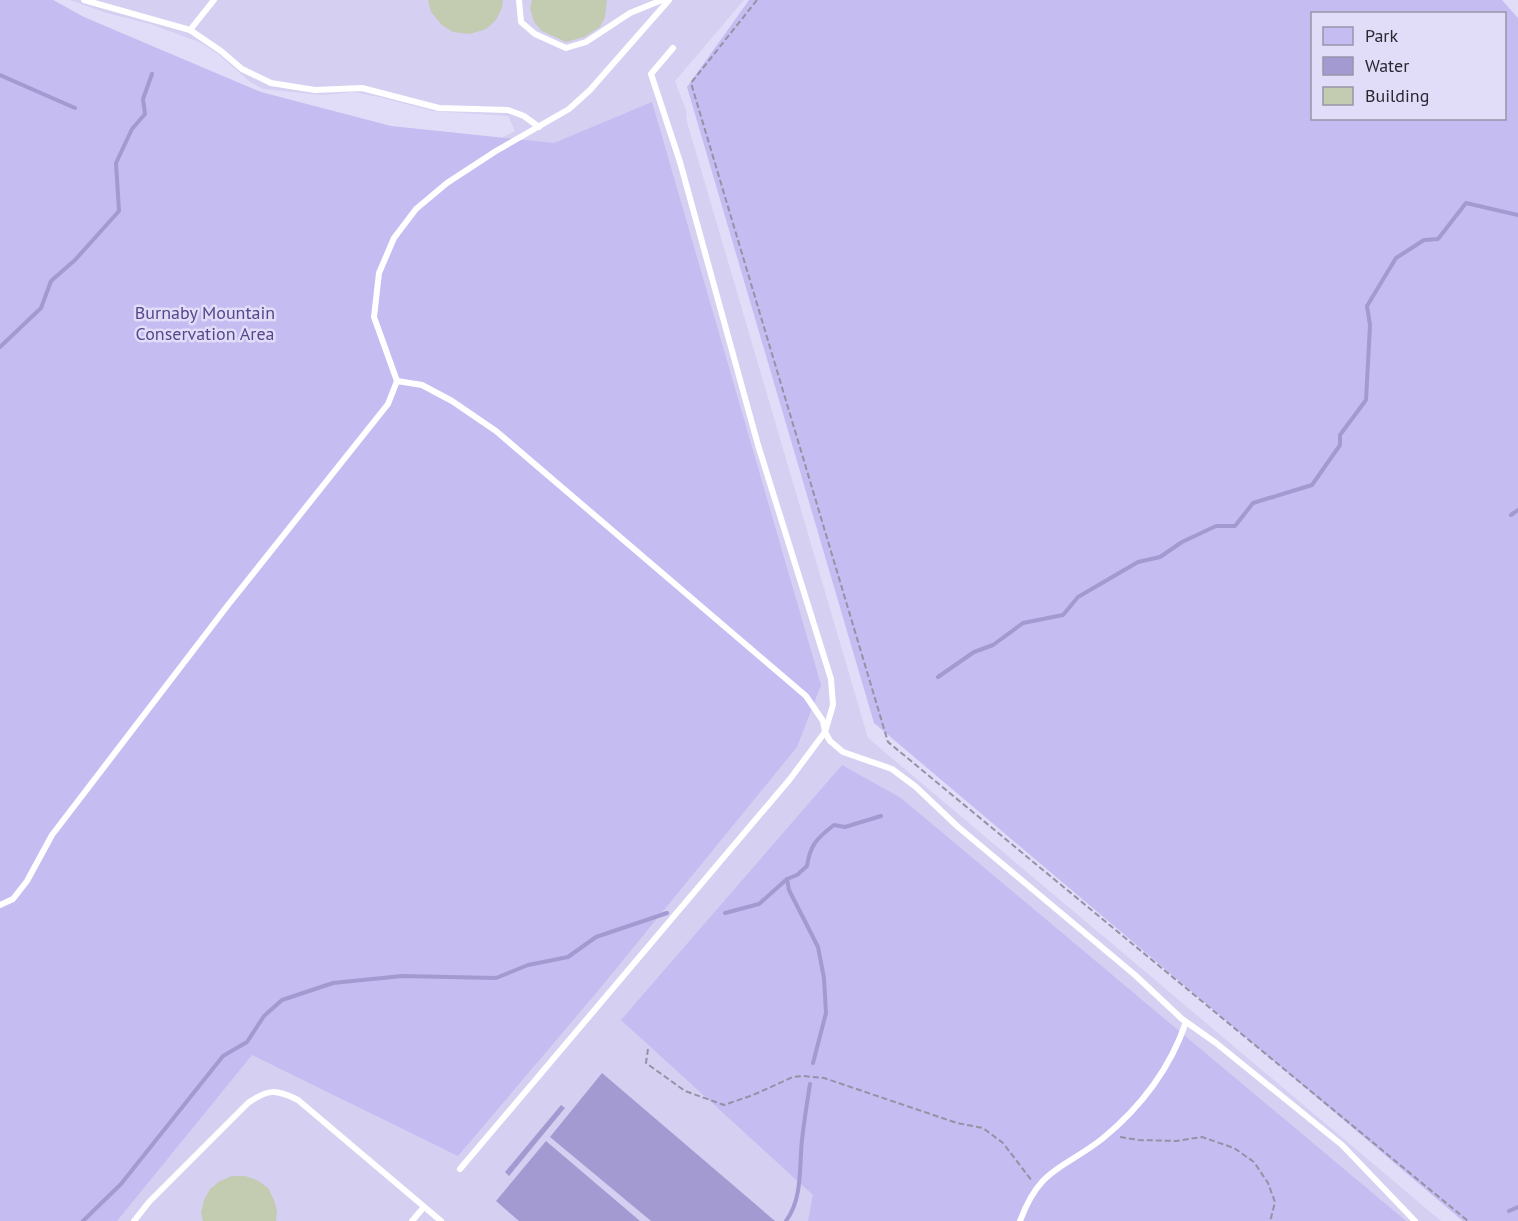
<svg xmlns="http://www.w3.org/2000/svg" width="1518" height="1221" font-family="'PT Sans',sans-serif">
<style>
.built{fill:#d5cff1}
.green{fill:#c5bcf1;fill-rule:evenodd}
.water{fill:#a49ad2}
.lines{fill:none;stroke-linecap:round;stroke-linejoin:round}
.stream{stroke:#a49ad2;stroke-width:4}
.building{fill:#c3cbb1}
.path{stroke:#9592a6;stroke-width:2;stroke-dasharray:6 3;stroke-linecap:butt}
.service{stroke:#fff;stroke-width:6}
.labels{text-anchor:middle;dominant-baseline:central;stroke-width:5;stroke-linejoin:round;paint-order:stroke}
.park-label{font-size:18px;fill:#57468b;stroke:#e1ddf8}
</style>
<rect width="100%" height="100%" fill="#e1ddf8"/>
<polygon class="built" points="70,0 744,0 675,81 686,110 687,122 868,738 1441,1221 0,1221 0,898 493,142 515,131 508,116 433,111 379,97 354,92 322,95 263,89 250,82 217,53 199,42 150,24 106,13"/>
<g class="green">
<polygon points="0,0 53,0 84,17 261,92 391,126 554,143 652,102 821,685 797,747 597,992 458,1156 252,1055 117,1221 0,1221"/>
<path d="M749 0H1502L1518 18V1221H1463L874 723 687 87ZM1312 14H1504V118H1312Z"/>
<polygon points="842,765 901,798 1406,1221 808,1221 813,1195 621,1020"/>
</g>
<g class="water">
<polygon points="602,1073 775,1221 651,1221 550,1137"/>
<polygon points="561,1105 565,1108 509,1176 505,1172"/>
<polygon points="546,1141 640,1221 519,1221 496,1201"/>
</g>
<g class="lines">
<g class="stream">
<polyline points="0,75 75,108"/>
<polyline points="0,347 41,308 51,281 75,260 119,211 116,163 132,129 145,114 143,99 152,74"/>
<polyline points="1511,515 1518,510"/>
<polyline points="938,677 974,652 993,645 1023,623 1063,615 1078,597 1138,562 1160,557 1182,542 1216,526 1235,526 1253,503 1312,485 1340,445 1340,435 1366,400 1370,325 1367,306 1396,258 1424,240 1438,239 1466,203 1518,215"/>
<polyline points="787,879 789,890 818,947 824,978 826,1013 813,1063"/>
<path d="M725 913 759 904 787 879 797 875 807 866C810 845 817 838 834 825L845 827 881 816"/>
<polyline points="1509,1211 1518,1207"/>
<polyline points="83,1221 121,1184 223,1056 247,1042 264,1016 282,1000 333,983 402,976 496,978 528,965 568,957 596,937 667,913"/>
<path d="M786 1221C803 1198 799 1167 802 1140 804 1121 807 1103 810 1084"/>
</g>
</g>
<g class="building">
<polygon points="428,0 503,0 502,8 496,20 486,29 470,34 453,32 442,25 431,12"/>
<polygon points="532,0 607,0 605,17 600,27 584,37 566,42 542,31 534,22 530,8"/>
<polygon points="232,1176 245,1176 257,1180 268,1188 274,1200 277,1211 276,1221 203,1221 201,1213 204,1200 210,1189 220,1181"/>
</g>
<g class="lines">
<g class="path">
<polyline points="757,0 691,83 888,742 1468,1221"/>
<polyline points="648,1049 646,1063 685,1091 724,1105 753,1095 793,1077 803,1076 824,1078 957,1123 983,1128 1003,1143 1032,1181"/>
<polyline points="1120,1137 1139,1140 1176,1141 1202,1137 1234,1148 1254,1162 1268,1183 1275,1202 1271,1218 1268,1221"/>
</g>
<g class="service">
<polyline points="84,0 190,30 221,51 242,69 271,83 315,90 362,88 439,108 508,110 524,116 539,127"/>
<polyline points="519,0 521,22 535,34 566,48 586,42 630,13 662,0"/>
<polyline points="190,30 214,0"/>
<polyline points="397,381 422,385 452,401 496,431 806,696 823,721 825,732 830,741 843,752 892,769 916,787 957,826 1135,975 1182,1019 1216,1043 1342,1145 1415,1221"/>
<polyline points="0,905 13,899 27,881 52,835 228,605 388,404 397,381 374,317 379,273 394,238 416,209 447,183 496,151 569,109 590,90 669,0"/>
<polyline points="460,1169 790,779 825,732 833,705 831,679 758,445 680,162 651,74 673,48"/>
<path d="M134 1221 149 1202 248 1103C268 1089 276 1089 298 1100L441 1221"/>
<polyline points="412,1221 424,1207"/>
<path d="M1020 1221C1040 1167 1062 1170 1102 1139 1140 1108 1170 1069 1186 1022"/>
</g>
</g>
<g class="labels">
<g class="park-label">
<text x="205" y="312">Burnaby Mountain<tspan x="205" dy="21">Conservation Area</tspan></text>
</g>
</g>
<rect x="1311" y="12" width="195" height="108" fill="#e1ddf8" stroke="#9795a9" stroke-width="1.5"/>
<rect x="1323" y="27" width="30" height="18" fill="#c5bcf1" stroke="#9795a9" stroke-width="1.5"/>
<text x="1365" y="42" font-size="18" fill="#292832">Park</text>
<rect x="1323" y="57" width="30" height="18" fill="#a49ad2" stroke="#9795a9" stroke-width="1.5"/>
<text x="1365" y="72" font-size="18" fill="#292832">Water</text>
<rect x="1323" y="87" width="30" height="18" fill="#c3cbb1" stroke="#9795a9" stroke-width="1.5"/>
<text x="1365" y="102" font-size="18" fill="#292832">Building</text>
</svg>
